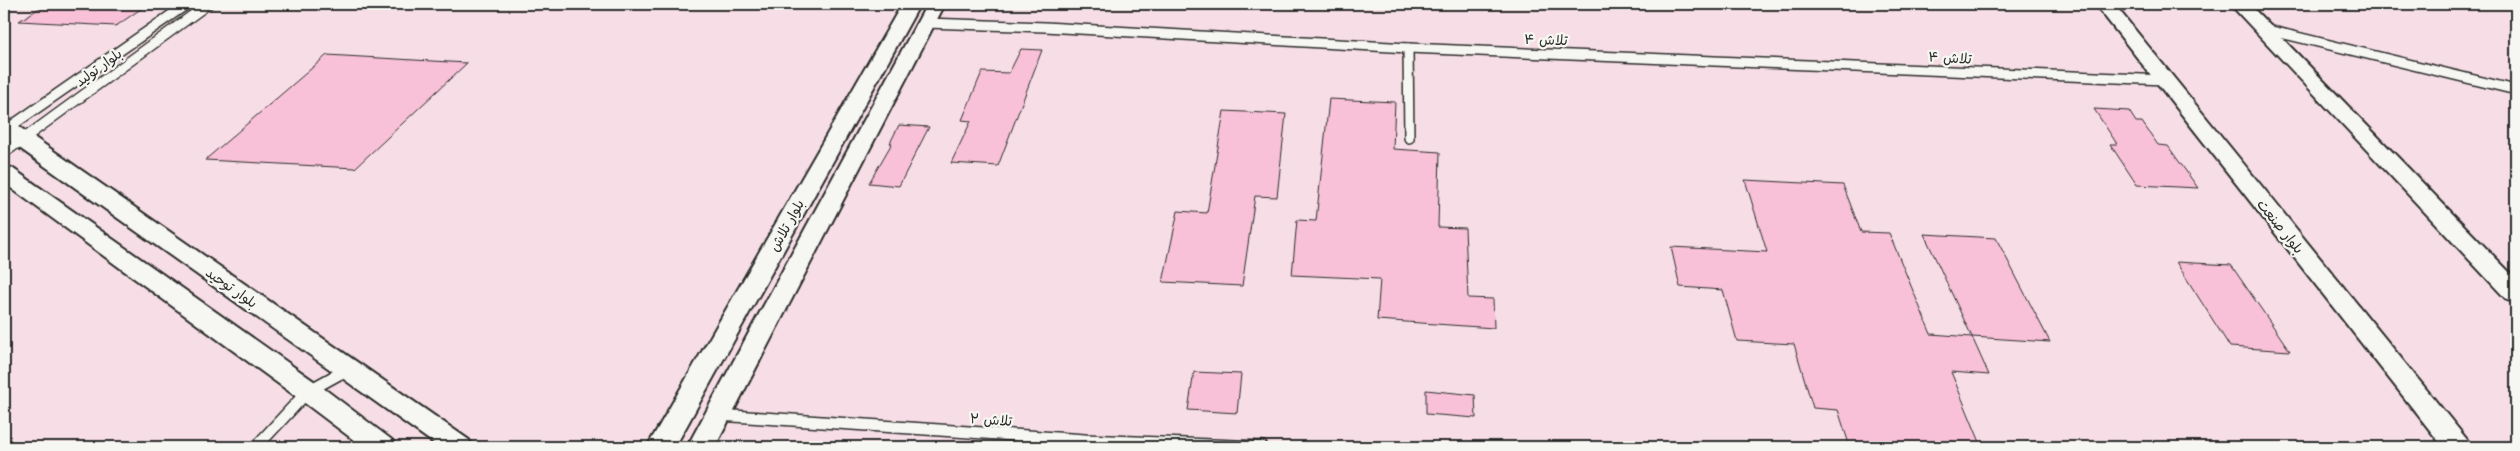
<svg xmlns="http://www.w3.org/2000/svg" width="2520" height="451" font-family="'Playpen Sans','Playpen Sans Arabic',sans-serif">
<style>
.built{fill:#f7dee6}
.building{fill:#f8c1d7;stroke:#2b2b2b}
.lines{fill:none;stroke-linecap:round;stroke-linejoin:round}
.service-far1-casing{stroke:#2b2b2b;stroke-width:12}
.service-casing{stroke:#2b2b2b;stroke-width:14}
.tertiary-casing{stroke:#2b2b2b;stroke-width:4}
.service-far1{stroke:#f6f6f2;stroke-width:9}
.service{stroke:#f6f6f2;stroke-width:11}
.tertiary{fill:#f6f6f2;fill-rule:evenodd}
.labels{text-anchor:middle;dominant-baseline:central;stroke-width:4.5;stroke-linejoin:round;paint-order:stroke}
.street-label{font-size:14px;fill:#2b2b2b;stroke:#f6f6f2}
</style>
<rect width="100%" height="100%" fill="#f6ebed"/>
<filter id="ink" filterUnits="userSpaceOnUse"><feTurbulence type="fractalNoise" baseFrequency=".02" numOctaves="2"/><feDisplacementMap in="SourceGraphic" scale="10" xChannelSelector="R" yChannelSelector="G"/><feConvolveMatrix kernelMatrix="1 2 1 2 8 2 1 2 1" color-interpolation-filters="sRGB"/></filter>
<g filter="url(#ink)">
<rect class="built" x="4" y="4" width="2512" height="443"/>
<g class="building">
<polygon points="46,4 148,4 116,26 19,21"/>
<polygon points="1021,49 1042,50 998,166 951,163 971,121 962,120 982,72 1009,73"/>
<polygon points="327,55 467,63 355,168 205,160"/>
<polygon points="1329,99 1395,102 1393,149 1440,152 1438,227 1465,228 1468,298 1493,299 1494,328 1377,320 1380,279 1292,275 1297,220 1316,221"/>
<polygon points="2094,109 2129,111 2136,122 2142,122 2158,145 2168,146 2198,188 2137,185 2110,144 2117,144"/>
<polygon points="1224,111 1286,114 1277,197 1255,196 1242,286 1163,282 1178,211 1207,213"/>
<polygon points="899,125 929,127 899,186 869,183 892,143 890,143"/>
<polygon points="1745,180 1843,185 1861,232 1889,233 1931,334 1972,337 1989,375 1951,372 1982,447 1850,447 1838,410 1813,408 1794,344 1737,341 1723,290 1680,287 1671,247 1767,252"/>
<polygon points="1924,234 1996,238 2050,342 1972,337"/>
<polygon points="2176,262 2231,265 2290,351 2230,347"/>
<polygon points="1194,372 1241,374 1237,413 1188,410"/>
<polygon points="1426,390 1475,395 1476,418 1426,414"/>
</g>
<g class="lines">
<g class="service-far1-casing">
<g id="service-far1">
<polyline points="926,23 1045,27 1408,48 2165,80"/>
<polyline points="2264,29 2516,90"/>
<polyline points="1408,48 1409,138"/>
<polyline points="4,131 187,4"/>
<polyline points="4,153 208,4"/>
</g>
</g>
<g class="service-casing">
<g id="service">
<polyline points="719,415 1085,440 1262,447"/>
<polyline points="256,447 308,391 348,369"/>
</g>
</g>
<g class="tertiary-casing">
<g id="tertiary">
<polygon points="902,4 920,4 675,447 647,447"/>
<polygon points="927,4 945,4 715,447 687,447"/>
<polygon points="2095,4 2114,4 2473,447 2443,447"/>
<polygon points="2230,4 2249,4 2516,279 2516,302 2507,300"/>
<polygon points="4,121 12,122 469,440 473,447 439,447 4,137"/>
<polygon points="4,166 12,168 318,384 392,440 396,447 363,447 298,398 4,183"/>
</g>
</g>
<use href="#service-far1" class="service-far1"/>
<use href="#service" class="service"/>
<use href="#tertiary" class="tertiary"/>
</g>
</g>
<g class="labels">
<g class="street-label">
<text transform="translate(1546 39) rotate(2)">تلاش ۴</text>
<text transform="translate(1950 57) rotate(3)">تلاش ۴</text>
<text transform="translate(98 67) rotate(-36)">بلوار تولید</text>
<text transform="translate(786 225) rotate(-61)">بلوار تلاش</text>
<text transform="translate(2281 226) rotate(51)">بلوار صنعت</text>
<text transform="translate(232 287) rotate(35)">بلوار توحید</text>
<text transform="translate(991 419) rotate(4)">تلاش ۲</text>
</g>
</g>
<rect width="2520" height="451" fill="none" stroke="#f6f6f2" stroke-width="20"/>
<rect x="10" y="10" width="2500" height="431" fill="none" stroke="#2b2b2b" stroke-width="2" filter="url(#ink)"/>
</svg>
